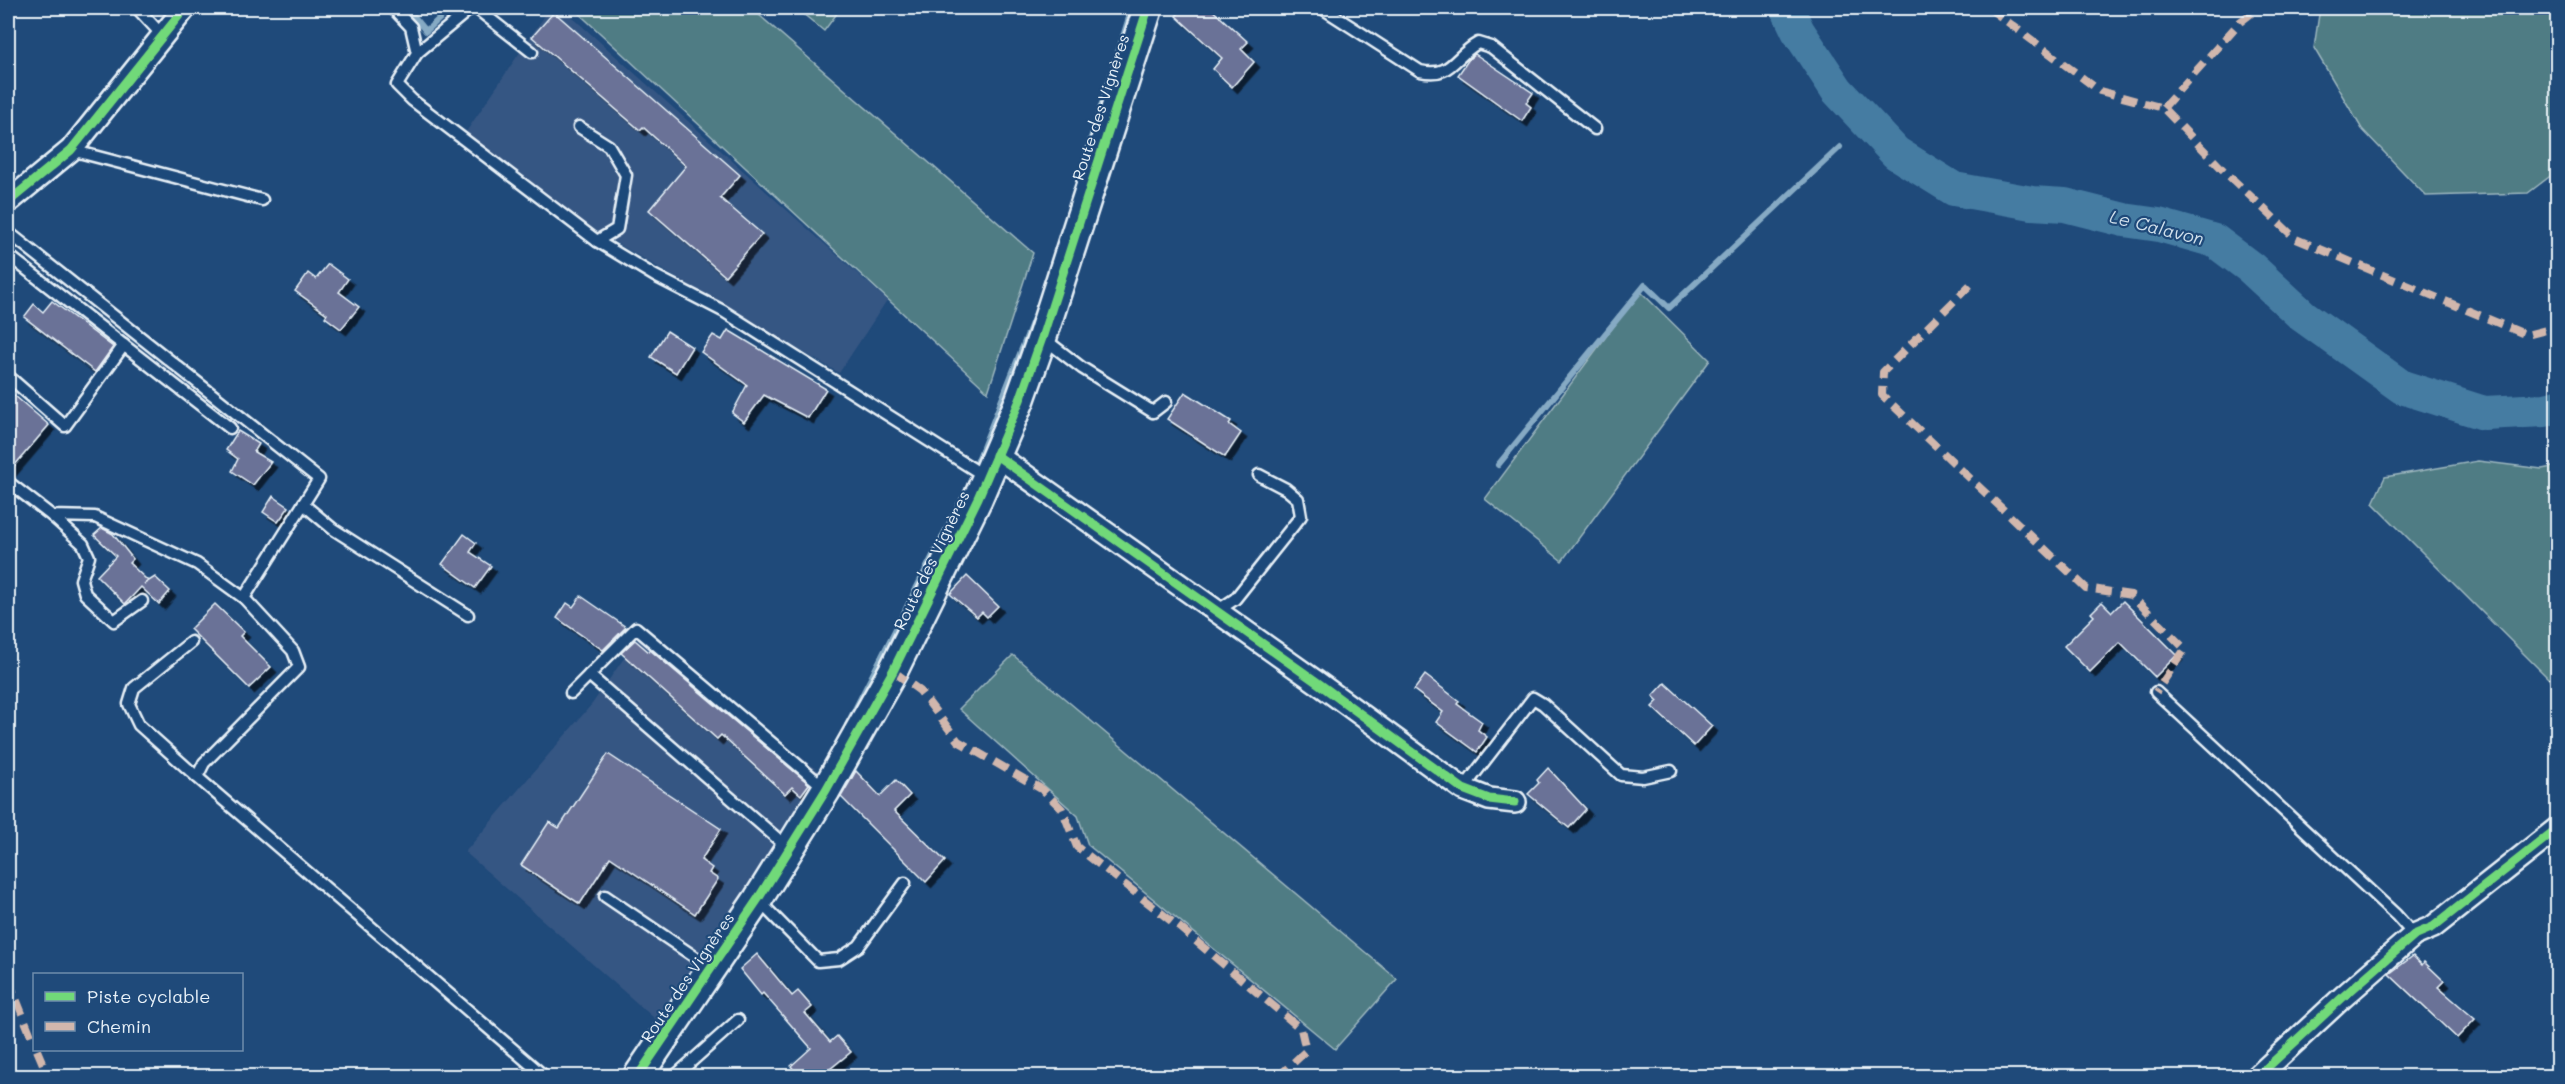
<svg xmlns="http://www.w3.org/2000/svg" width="2565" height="1084" font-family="Mali,sans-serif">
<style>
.built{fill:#365683}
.green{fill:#507c84;stroke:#9cb6be;stroke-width:1.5}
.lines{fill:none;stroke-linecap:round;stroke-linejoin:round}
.stream{stroke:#86aac4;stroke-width:6}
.river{stroke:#457ba2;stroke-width:34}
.building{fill:#6a7297;stroke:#e8f1f8;stroke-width:1.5;filter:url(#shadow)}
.lane-casing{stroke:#e8f1f8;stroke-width:15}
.street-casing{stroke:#e8f1f8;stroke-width:26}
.secondary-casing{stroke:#e8f1f8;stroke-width:33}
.lane{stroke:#1f4a7a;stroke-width:10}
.street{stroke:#1f4a7a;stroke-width:21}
.secondary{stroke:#1f4a7a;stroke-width:28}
.quiet{stroke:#d1b7ad;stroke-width:8;stroke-dasharray:15 8;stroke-linecap:butt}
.cycleway-casing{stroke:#1f4a7a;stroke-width:13}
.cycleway{stroke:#71d979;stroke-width:9}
.labels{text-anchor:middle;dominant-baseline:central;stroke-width:4.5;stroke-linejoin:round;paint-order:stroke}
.street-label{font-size:16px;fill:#e8f1f8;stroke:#1f4a7a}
.water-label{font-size:18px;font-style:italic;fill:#d0dfeb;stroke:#1f4a7a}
</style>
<defs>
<filter id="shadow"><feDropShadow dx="5.5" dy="5.5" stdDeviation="0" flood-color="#0009"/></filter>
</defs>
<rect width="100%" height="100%" fill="#1f4a7a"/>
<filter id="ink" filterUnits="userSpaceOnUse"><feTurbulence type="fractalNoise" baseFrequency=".0167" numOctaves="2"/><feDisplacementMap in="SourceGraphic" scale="12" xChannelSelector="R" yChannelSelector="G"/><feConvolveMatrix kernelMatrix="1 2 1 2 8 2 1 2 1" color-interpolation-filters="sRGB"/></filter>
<g filter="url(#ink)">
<g class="built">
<polygon points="550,8 562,8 887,300 839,373 596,231 464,135"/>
<polygon points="643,631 827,778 662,1025 465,852 592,704"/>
</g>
<g class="green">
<polygon points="573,8 751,8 1033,253 988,392"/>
<polygon points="796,8 841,8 824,31"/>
<polygon points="2320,8 2557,8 2557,171 2528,193 2426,196 2362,129 2314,48"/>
<polygon points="1640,291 1710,360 1562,561 1485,499"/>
<polygon points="2478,461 2542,469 2557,466 2557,687 2373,503 2385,477"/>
<polygon points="1013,655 1397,979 1335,1049 1088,845 1078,816 959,709"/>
</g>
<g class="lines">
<g class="stream">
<polyline points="407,8 426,31 451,8"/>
<polyline points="1087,151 1132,8"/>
<polyline points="1498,465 1645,285 1669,308 1840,147"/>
<polyline points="974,470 1034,318"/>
<polyline points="847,725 959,504"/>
</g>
<polyline class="river" points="1787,8 1798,31 1837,90 1896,153 1954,189 2032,203 2065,205 2124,220 2159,225 2215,241 2251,268 2303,316 2402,387 2484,413 2545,410 2558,407"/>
</g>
<g class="building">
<polygon points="1184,8 1210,8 1248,42 1241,49 1254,62 1232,87 1213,69 1222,58 1176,16"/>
<polygon points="554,12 740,175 720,198 762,234 725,276 649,210 686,166 643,127 640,130 532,37"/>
<polygon points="1475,54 1533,93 1526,103 1531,107 1522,121 1458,75 1469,59"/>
<polygon points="328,264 348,279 339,292 359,307 341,329 325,317 327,314 295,291 308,273 316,279"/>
<polygon points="52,301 113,347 95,372 24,317 34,304 43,312"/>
<polygon points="728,330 826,389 808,418 764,395 744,422 732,413 747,385 701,352 713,335 722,340"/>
<polygon points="667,331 692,347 676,373 651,357"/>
<polygon points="8,390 49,425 8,473"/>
<polygon points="1185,392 1231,421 1229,424 1241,433 1225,457 1167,419"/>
<polygon points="238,431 259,444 254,452 271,462 253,485 232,471 238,459 226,450"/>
<polygon points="273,496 289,507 278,522 263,512"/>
<polygon points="102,528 113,534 133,559 129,563 148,581 144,584 155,577 170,591 159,604 141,587 125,604 97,576 116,556 94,535"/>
<polygon points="464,534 476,543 470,552 491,566 475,588 442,564"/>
<polygon points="967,576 998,606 987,617 982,612 977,617 950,594"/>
<polygon points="581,596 626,627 603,650 557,618 567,603 573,607"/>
<polygon points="2123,601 2177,655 2155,677 2120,642 2090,672 2064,646 2094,616 2091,613 2102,602 2112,612"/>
<polygon points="215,604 244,632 240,636 271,667 249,688 190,629"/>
<polygon points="635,640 649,652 650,650 809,784 801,795 792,787 785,794 721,735 717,739 621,653"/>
<polygon points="1425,675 1459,701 1457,704 1482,722 1478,730 1487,737 1477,752 1436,722 1443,712 1414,690"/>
<polygon points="1665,683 1712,726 1694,746 1652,707 1658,701 1653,696"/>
<polygon points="608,754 721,829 701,860 712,868 709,873 718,879 695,914 610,857 580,904 521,865 549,822 559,828"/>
<polygon points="1548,768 1586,809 1569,828 1528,794 1539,783 1537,780"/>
<polygon points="856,771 880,796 896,780 910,795 894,811 945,861 926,882 841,797"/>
<polygon points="757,954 792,996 798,991 812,1007 805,1013 830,1042 837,1036 851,1052 820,1077 799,1077 791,1066 811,1048 763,993 761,995 740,969"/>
<polygon points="2413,956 2422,965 2424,962 2444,981 2438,987 2475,1019 2457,1038 2389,974"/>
</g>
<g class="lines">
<g class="lane-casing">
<g id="lane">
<polyline points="137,8 162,35"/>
<polyline points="393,8 411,27 417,53 397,85 412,100 597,241 617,229 626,175 609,146 579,127"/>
<polyline points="476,8 532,52"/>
<path d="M1322 8 1420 71C1452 78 1453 57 1478 43L1491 47 1595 129"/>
<polyline points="417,53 471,8"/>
<polyline points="71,150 262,200"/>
<polyline points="8,232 319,479 244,598 293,651 299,667 204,763 197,777 544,1076"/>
<polyline points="597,241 655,276 723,311 986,477"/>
<polyline points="8,255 230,428"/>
<polyline points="1043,338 1082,368 1153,412 1166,402"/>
<polyline points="8,376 65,426 124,345"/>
<polyline points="8,482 52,516 95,517 197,564 244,598"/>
<polyline points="303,504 333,529 468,615"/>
<polyline points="52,516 83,544 89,557 81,580 85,594 114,621 142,601"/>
<polyline points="1217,611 1235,599 1301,516 1298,499 1286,489 1259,475"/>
<polyline points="191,642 134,688 129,704 139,725 197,777"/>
<polyline points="589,675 787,847"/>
<polyline points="2156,692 2396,915 2414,935"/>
<polyline points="571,693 636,628 826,789"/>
<polyline points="1463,789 1533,698 1543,704 1621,775 1643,777 1671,771"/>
<polyline points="605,896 711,968"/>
<polyline points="758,900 818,961 839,959 859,946 905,883"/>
<polyline points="675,1076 738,1020"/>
</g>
</g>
<g class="street-casing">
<g id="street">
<polyline points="8,202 71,150 185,8"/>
<polyline points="996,455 1318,683 1463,789 1489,799 1515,802"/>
<polyline points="2258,1076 2343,997 2414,935 2433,927 2558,828"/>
</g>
</g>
<g class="secondary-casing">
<polyline id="secondary" points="638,1076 758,899 826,790 893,671 978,498 1020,400 1042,338 1148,8"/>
</g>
<use href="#lane" class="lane"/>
<use href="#street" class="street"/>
<use href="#secondary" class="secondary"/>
<g class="quiet">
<polyline points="1989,8 2100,91 2163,108 2228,175 2296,239 2527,335 2558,327"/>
<polyline points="2163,108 2240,22 2258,8"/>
<polyline points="1970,285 1883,372 1882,395 2086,588 2131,595 2185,649 2156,692"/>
<polyline points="893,671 920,691 958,741 1043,790 1062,809 1077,847 1179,927 1301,1029 1306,1051 1279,1076"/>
<polyline points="8,979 34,1043"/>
<polyline points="37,1050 48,1076"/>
</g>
<g class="cycleway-casing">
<g id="cycleway">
<polyline points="8,202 71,150 185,8"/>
<polyline points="996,455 1318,683 1463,789 1489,799 1515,802"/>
<polyline points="638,1076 758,899 826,790 893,671 978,498 1020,400 1042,338 1148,8"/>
<polyline points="2258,1076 2343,997 2414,935 2433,927 2558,828"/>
</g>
</g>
<use href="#cycleway" class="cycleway"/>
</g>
</g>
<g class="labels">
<g class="street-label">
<text transform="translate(1100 107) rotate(-72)">Route des Vignères</text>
<text transform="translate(931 560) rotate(-64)">Route des Vignères</text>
<text transform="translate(687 977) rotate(-56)">Route des Vignères</text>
</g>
<g class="water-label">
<text transform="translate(2157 227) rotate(14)">Le Calavon</text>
</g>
</g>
<rect width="2565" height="1084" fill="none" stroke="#1f4a7a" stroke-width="30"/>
<rect x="15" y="15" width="2535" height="1054" fill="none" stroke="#e8f1f8" stroke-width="2" filter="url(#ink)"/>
<rect x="33" y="973" width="210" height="78" fill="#1f4a7a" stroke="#6f8dac" stroke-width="1.5"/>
<rect x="45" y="992" width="30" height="9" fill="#71d979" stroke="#6f8dac" stroke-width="1.5"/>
<text x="87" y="1003" font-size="18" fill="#e8f1f8">Piste cyclable</text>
<rect x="45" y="1022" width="30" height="9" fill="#d1b7ad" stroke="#6f8dac" stroke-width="1.5"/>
<text x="87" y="1033" font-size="18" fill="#e8f1f8">Chemin</text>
</svg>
